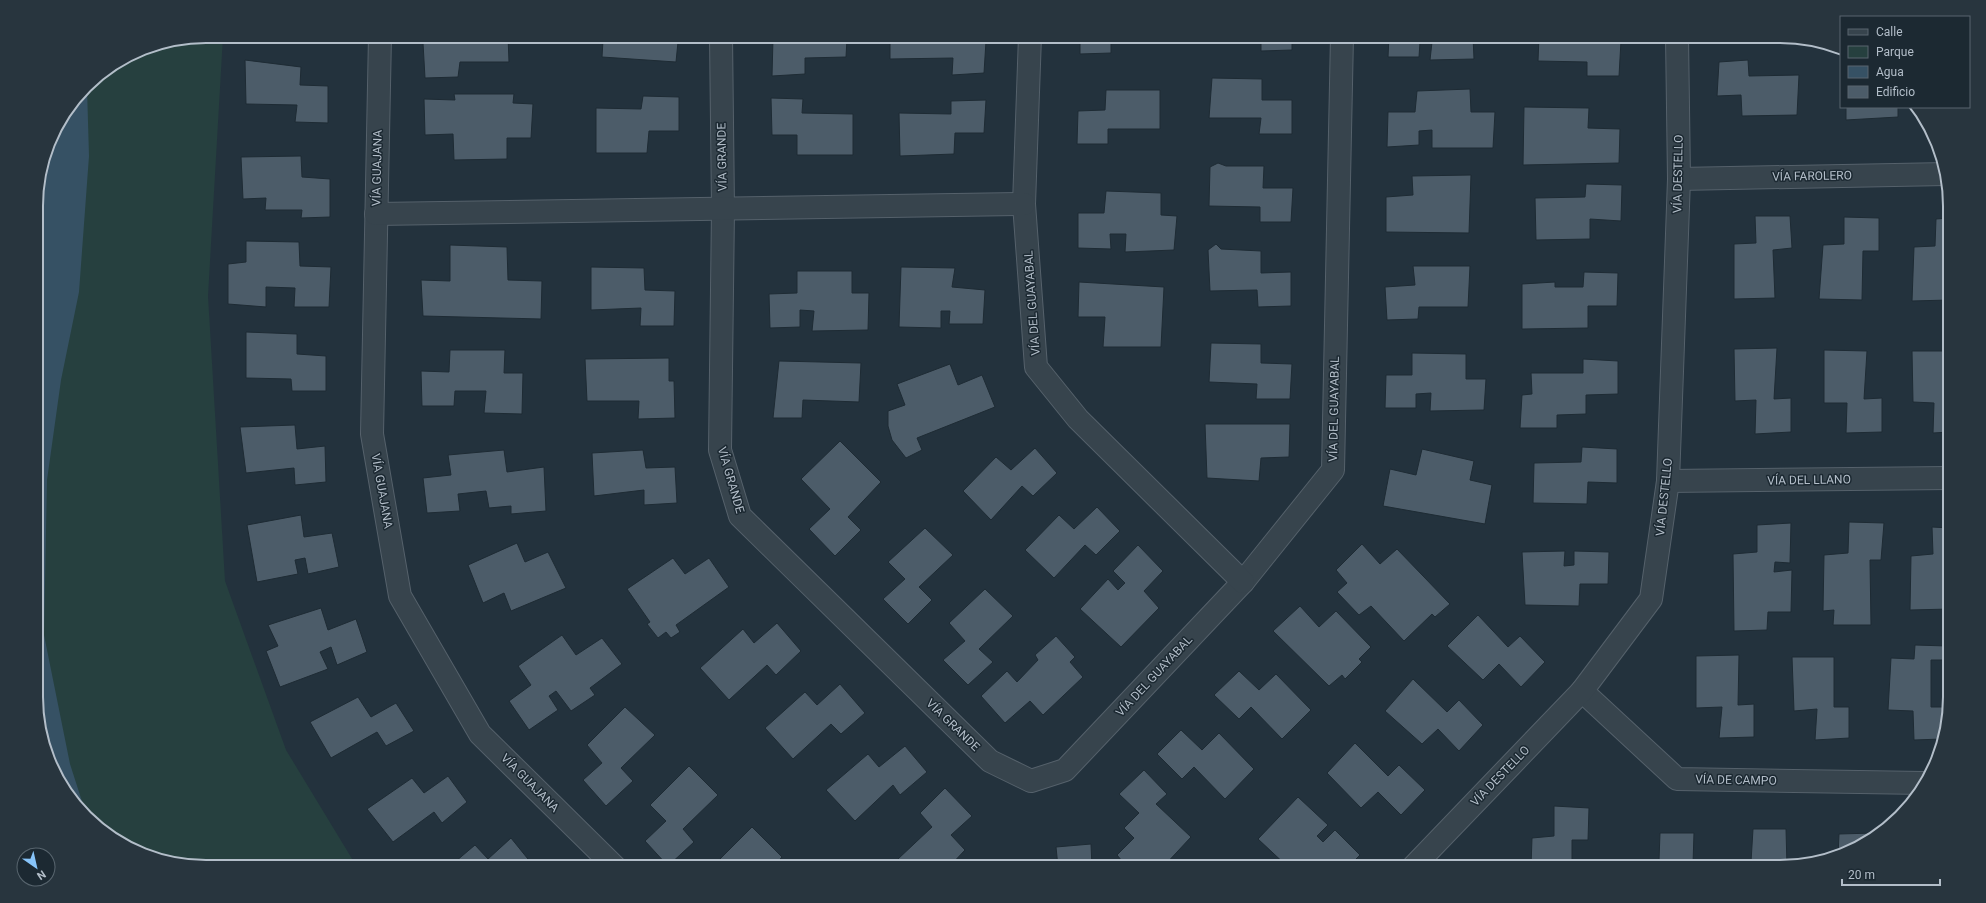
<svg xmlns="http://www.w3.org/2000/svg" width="1986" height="903" font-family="Roboto,sans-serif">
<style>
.green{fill:#26403f}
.water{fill:#365164}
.building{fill:#4c5c69;stroke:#1e2b34}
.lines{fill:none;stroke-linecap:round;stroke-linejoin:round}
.minor-casing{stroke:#55616b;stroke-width:24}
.minor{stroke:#37444d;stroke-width:22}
.labels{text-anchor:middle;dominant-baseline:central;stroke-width:3;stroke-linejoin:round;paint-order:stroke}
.street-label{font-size:12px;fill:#b3bec9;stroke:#1c2932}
.rim{fill:none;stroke:#b3bec9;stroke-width:2}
</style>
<rect width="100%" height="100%" fill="#23323d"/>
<polygon class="green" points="206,36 223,36 208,296 225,581 286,750 357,867 206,867 141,854 102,832 71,800 49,762 37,719 36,195 53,131 94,78 141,49"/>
<polygon class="water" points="87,88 89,156 79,292 61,380 47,480 44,635 70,764 87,817 71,800 49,762 37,719 36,195 53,131"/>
<g class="building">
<rect x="294" y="36" width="36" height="2"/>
<polygon points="454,36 508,36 509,62 460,62 458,77 425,78 423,43 453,42"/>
<polygon points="620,36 669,36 669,42 678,42 676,62 602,57 603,40 619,39"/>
<polygon points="778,36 832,36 832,39 847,39 846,57 805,58 805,74 772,76 773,38 778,38"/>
<polygon points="890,36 954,36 954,40 986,41 984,73 952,75 953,58 890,59"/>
<polygon points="1080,36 1162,36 1163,38 1111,39 1111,53 1080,54"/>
<polygon points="1203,36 1256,36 1203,38"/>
<polygon points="1261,36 1292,36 1292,50 1261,51"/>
<polygon points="1389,36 1473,36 1474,59 1430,60 1432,42 1420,42 1419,57 1388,57"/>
<polygon points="1539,36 1593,36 1593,41 1621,41 1619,76 1587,76 1587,62 1538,61"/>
<polygon points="245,60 301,67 300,85 328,86 328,123 295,122 297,105 246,104"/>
<polygon points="1748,60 1749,76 1799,75 1797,115 1742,116 1741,95 1717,96 1719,62"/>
<polygon points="1212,78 1262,79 1262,100 1292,100 1292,134 1259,134 1261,118 1209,118"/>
<polygon points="1470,89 1471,112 1495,112 1493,148 1432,148 1432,130 1419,131 1419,145 1387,147 1388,112 1415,112 1417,91"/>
<polygon points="1106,90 1160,90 1160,129 1108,129 1108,144 1077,144 1078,111 1105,110"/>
<polygon points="454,94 514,94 513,103 533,104 531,138 507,138 507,159 454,160 453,134 425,135 424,99 455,100"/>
<polygon points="643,96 679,97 679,131 649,131 647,153 596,153 596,108 641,109"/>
<polygon points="771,98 803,99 802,113 853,114 853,155 797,155 797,135 772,135"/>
<polygon points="986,100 984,133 955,133 954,154 900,156 899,113 951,114 951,101"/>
<polygon points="1524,107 1589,108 1588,128 1620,129 1619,163 1523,165"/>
<polygon points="1846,107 1898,107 1898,117 1846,120"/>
<polygon points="301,156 302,177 330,179 330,217 301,218 302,210 265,210 266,198 243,199 241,157"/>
<polygon points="1218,163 1226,166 1264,166 1263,188 1293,188 1291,222 1260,222 1260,207 1209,206 1210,167"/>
<polygon points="1471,175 1469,233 1386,232 1386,197 1413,195 1412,176"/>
<polygon points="1586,184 1622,185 1621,221 1590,219 1590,239 1536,240 1535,198 1585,197"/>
<polygon points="1106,191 1161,193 1161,215 1177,216 1174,250 1125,252 1126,234 1110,234 1111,249 1078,248 1078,213 1104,213"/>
<polygon points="1755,216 1790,216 1792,248 1773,250 1775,298 1734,299 1734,244 1756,243"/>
<polygon points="1844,217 1879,218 1879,251 1863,251 1862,300 1819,299 1823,245 1844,244"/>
<polygon points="1949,218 1949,300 1912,301 1914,247 1935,246 1936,219"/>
<polygon points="246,241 299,242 300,266 331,267 329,307 294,307 295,288 266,287 266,307 228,304 228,264 246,262"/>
<polygon points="1216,244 1221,249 1261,251 1261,273 1291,272 1291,306 1258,307 1257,290 1210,291 1208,250"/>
<polygon points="450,245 507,247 508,280 542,281 541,319 423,316 421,280 450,281"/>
<polygon points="1413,266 1470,266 1468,307 1419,307 1418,319 1387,320 1385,287 1415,285"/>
<polygon points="591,267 644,268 645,290 675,291 674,326 640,326 641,308 591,310"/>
<polygon points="901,267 955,268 952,287 985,290 983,324 949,324 950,311 941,311 941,328 899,327"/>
<polygon points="797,271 852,271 852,293 869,293 868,330 812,331 814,311 800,310 800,327 770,328 769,294 797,293"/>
<polygon points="1584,272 1618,273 1617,306 1588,306 1588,328 1522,329 1522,284 1555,282 1555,287 1583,287"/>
<polygon points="1079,282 1164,287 1161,347 1103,347 1105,317 1078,317"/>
<polygon points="246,332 297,334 297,354 326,356 326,391 292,391 291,379 246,378"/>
<polygon points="1211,343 1261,344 1261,363 1292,364 1290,399 1256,399 1257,384 1209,382"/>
<polygon points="1777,348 1774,399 1791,398 1791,432 1755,434 1756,400 1735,401 1734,349"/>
<polygon points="450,350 505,350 504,373 523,373 522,414 484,413 486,391 455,391 454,406 422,406 421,371 449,372"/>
<polygon points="1824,350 1867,351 1864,399 1882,398 1882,432 1846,433 1847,403 1824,403"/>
<polygon points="1912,351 1949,351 1949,432 1933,433 1934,403 1913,402"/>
<polygon points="1412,353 1466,354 1466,379 1486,379 1484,410 1430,411 1431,393 1416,394 1416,408 1385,408 1386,375 1412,375"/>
<polygon points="669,358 669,381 674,381 675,418 638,419 639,401 587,401 585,359"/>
<polygon points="1583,359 1618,361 1618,394 1586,395 1586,414 1557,415 1557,428 1520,428 1522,395 1532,394 1531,373 1583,373"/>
<polygon points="779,361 861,363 859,402 803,400 802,418 773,418"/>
<polygon points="950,364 958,385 982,375 995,407 917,438 922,450 906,458 892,440 888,426 888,411 905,405 897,384"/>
<polygon points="1205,424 1290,424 1289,457 1261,458 1259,481 1207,478"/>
<polygon points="295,425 297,449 325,446 326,482 295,485 294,468 246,473 240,427"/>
<polygon points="840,441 881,482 848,517 861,530 835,556 809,529 830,509 801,479"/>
<polygon points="1582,447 1617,449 1617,483 1588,482 1587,504 1533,503 1534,463 1581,462"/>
<polygon points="1035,448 1057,473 1033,496 1022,486 991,520 963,491 996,457 1011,470"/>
<polygon points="1422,449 1474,461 1470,480 1492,485 1485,524 1383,506 1390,469 1416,475"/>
<polygon points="504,450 507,472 544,467 546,511 511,514 511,506 489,508 486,491 458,494 460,511 427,513 423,478 451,475 448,455"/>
<polygon points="643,450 646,468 675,467 677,503 644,505 644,490 594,496 592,453"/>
<polygon points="1097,507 1120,531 1096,555 1085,545 1054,578 1025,550 1059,515 1074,529"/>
<polygon points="301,515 304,537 332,533 339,567 308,574 305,558 295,560 298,574 257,582 247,525"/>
<polygon points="1849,522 1884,523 1881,560 1870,560 1871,625 1833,625 1834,610 1823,611 1824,555 1848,553"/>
<polygon points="1791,523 1790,563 1775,562 1774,572 1792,570 1791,612 1768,612 1767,630 1734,631 1733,554 1757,552 1757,525"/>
<polygon points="1932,527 1950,528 1950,609 1910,610 1911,556 1933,554"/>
<polygon points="925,528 953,555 919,587 932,600 908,624 883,599 905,579 888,562"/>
<polygon points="517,543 525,562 548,552 566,588 511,611 504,593 483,603 468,565"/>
<polygon points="1362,544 1380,564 1397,549 1450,604 1435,617 1432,614 1404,641 1371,606 1359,615 1337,592 1347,583 1336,570"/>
<polygon points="1138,545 1163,571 1144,591 1159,608 1121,647 1080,609 1108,579 1118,590 1125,583 1113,571"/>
<polygon points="1565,551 1564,566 1574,565 1574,551 1609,552 1608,584 1580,584 1579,606 1525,605 1522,552"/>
<polygon points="673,558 685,574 709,558 729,587 676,625 680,632 671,638 666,632 658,638 647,624 650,622 627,589"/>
<polygon points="985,589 1013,616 979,649 993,662 968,685 943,660 965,641 949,623"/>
<polygon points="1300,606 1319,627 1336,611 1371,647 1359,659 1362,662 1345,679 1342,675 1329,686 1273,631"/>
<polygon points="321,608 328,630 356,619 367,652 337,665 331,647 320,652 328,669 280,687 266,651 278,646 268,625"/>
<polygon points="1478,615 1508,647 1520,636 1545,662 1521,687 1499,664 1483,680 1447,646"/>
<polygon points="777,623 801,651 776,675 767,665 729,700 700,668 743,629 754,643"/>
<polygon points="562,635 576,655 602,638 622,664 590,688 595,695 571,711 556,691 549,696 558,710 529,730 509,701 531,685 518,666"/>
<polygon points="1056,636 1075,657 1070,662 1083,677 1043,715 1030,701 1005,723 981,696 1007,671 1017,682 1038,660 1035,655"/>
<polygon points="1915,645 1947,646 1947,660 1931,660 1931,707 1948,707 1942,739 1914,740 1913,711 1888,710 1891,658 1914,659"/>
<polygon points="1739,655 1738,705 1754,704 1754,737 1719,738 1722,707 1696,708 1696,656"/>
<polygon points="1792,657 1834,657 1834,707 1849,707 1849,738 1815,740 1817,709 1794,711"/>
<polygon points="1239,671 1259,690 1276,674 1311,710 1282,739 1251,707 1239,719 1214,695"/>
<polygon points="1413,679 1447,712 1459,700 1483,725 1459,751 1438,729 1422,744 1385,711"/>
<polygon points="840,684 865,713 841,734 831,724 793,759 765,728 805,692 817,705"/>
<polygon points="358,697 371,717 396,703 414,731 386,746 377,732 331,758 310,722"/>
<polygon points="625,707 655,735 621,768 633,781 606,806 583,780 602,763 587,745"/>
<polygon points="1181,730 1202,750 1219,733 1254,769 1225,799 1194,767 1182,779 1157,754"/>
<polygon points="1355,743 1388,776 1399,765 1425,790 1401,815 1378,792 1361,808 1327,773"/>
<polygon points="905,746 927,772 900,795 893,785 855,821 826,790 868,754 879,767"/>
<polygon points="689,766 718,795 683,829 694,842 668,866 645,841 666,821 650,805"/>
<polygon points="1144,770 1167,794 1156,804 1191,837 1163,867 1127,867 1117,855 1134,838 1124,828 1139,813 1119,794"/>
<polygon points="448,776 467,802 442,823 434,812 393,842 367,809 412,778 424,793"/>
<polygon points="945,788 972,816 951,835 965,850 949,867 906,867 898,859 932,827 920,813"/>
<polygon points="1298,797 1328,825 1317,836 1323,842 1335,830 1360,855 1348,867 1321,867 1315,861 1308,867 1288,867 1258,839"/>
<polygon points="1554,806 1589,808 1588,840 1572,840 1572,867 1531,867 1532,838 1554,836"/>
<polygon points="752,827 782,857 773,867 714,867 713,866"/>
<polygon points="1753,829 1786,829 1787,867 1735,867 1735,862 1751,862"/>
<polygon points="1660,833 1694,833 1693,864 1677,864 1677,867 1636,867 1636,861 1659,860"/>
<polygon points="1874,833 1874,838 1838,856 1839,834"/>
<polygon points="511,838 532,864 530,867 449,867 475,845 488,859"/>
<polygon points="1091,844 1092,867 1058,867 1056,847"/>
</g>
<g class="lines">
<g class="minor-casing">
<g id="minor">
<polyline points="380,36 372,434 400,596 480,734 615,867"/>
<polyline points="721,36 723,209 720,450 740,516 990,761 1031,781 1065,770 1243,582 1333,470 1342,36"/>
<polyline points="1030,36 1024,204 1036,367 1078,419 1243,582"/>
<polyline points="1679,179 1946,174"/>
<polyline points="376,214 1024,204"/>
<polyline points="1668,481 1949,478"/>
<polyline points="1582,691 1677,779 1924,783"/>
<polyline points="1413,867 1582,691 1651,599 1668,481 1679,179 1677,36"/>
</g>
</g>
<use href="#minor" class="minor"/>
</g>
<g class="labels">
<g class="street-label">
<text transform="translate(722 157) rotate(-91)">VÍA GRANDE</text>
<text transform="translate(377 168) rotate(-89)">VÍA GUAJANA</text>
<text transform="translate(1678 174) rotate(-89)">VÍA DESTELLO</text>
<text transform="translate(1812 176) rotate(-1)">VÍA FAROLERO</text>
<text transform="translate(1032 303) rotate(-94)">VÍA DEL GUAYABAL</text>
<text transform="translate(1334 409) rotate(-89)">VÍA DEL GUAYABAL</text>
<text transform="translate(731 480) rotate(74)">VÍA GRANDE</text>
<text transform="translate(1809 480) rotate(-1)">VÍA DEL LLANO</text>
<text transform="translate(382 491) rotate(80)">VÍA GUAJANA</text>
<text transform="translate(1664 497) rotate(-84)">VÍA DESTELLO</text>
<text transform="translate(1154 676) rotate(-47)">VÍA DEL GUAYABAL</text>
<text transform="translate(953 725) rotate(44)">VÍA GRANDE</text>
<text transform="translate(1500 776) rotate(-46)">VÍA DESTELLO</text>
<text transform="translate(1736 780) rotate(1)">VÍA DE CAMPO</text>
<text transform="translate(530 783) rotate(45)">VÍA GUAJANA</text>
</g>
</g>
<path d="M0 0H1986V903H0ZM206 43H1780A163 163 0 0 1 1943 206V697A163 163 0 0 1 1780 860H206A163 163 0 0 1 43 697V206A163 163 0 0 1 206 43Z" fill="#28353e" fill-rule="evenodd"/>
<path class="rim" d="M206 43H1780A163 163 0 0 1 1943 206V697A163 163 0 0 1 1780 860H206A163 163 0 0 1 43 697V206A163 163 0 0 1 206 43Z"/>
<rect x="1840" y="16" width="130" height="92" fill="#1c2932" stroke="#58656e"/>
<rect x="1848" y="29" width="20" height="6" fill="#37444d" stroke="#58656e"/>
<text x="1876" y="36" font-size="12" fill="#b3bec9">Calle</text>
<rect x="1848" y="46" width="20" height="12" fill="#26403f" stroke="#58656e"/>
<text x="1876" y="56" font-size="12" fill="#b3bec9">Parque</text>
<rect x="1848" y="66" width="20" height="12" fill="#365164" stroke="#58656e"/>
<text x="1876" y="76" font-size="12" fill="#b3bec9">Agua</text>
<rect x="1848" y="86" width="20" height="12" fill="#4c5c69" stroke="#58656e"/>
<text x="1876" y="96" font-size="12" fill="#b3bec9">Edificio</text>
<g transform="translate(36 867) rotate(146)"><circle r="19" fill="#1c2932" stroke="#58656e"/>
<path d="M0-3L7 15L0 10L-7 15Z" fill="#87c4f9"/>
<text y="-6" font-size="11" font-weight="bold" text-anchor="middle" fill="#b3bec9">N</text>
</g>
<path d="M1842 879v6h98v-6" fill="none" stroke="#b3bec9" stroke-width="2"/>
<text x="1848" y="879" font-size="12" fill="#b3bec9" stroke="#1c2932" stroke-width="3" paint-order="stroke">20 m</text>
</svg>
